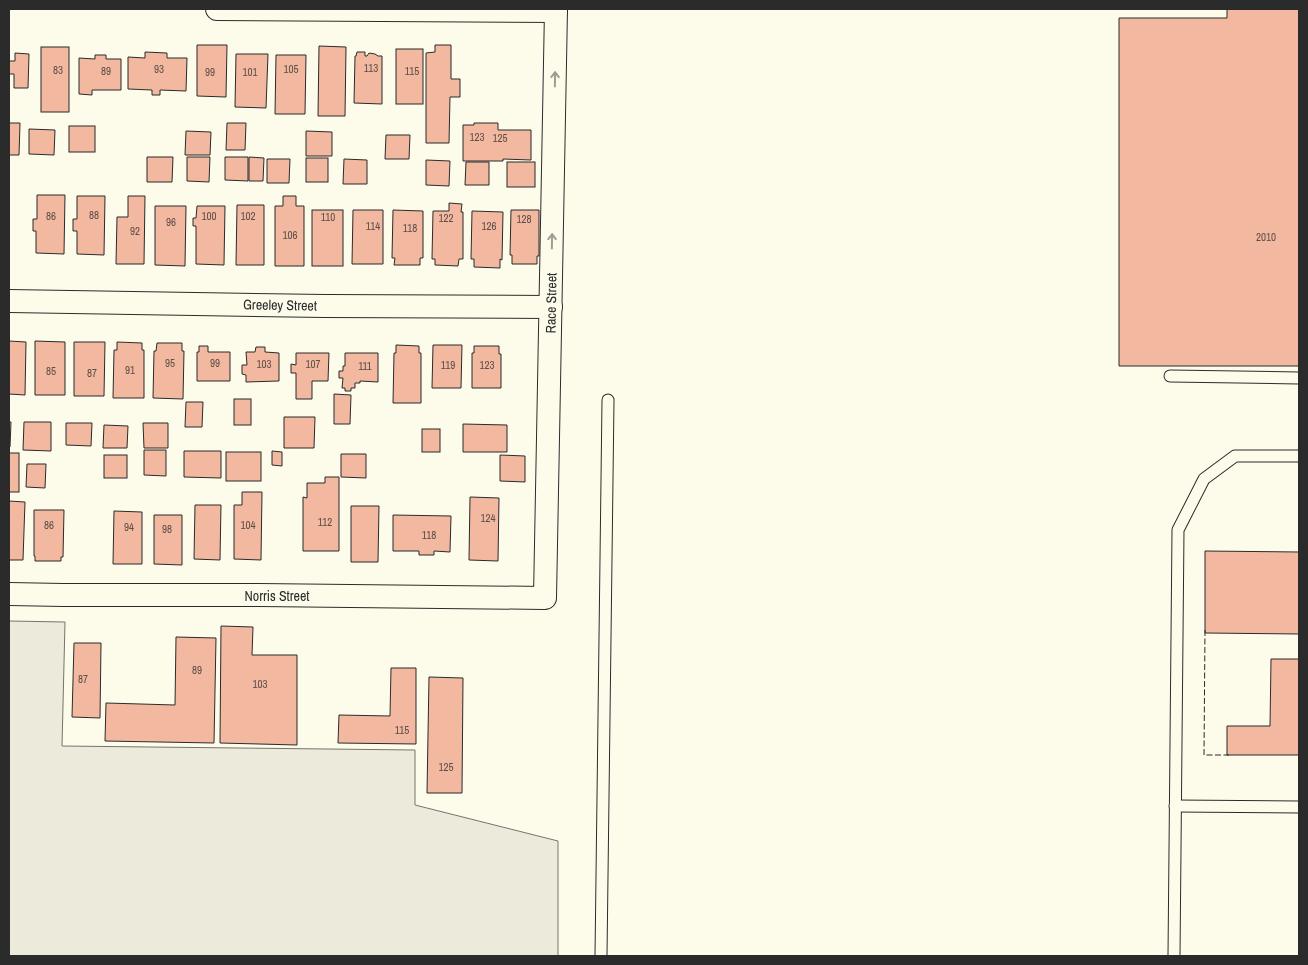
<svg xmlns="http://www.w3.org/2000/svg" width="1308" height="965" font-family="'Archivo Narrow',sans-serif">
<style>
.green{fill:#ecebdb;stroke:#74746e}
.building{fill:#f2b8a0;stroke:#2b2b2b}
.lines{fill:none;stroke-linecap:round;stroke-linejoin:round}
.lane-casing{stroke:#2b2b2b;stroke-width:13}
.street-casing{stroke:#2b2b2b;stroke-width:24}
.lane{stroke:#fdfbea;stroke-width:11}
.street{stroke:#fdfbea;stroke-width:22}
.fence{stroke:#2b2b2b;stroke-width:1;stroke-dasharray:6 2.5;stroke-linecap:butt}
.oneway{stroke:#9e9d94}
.labels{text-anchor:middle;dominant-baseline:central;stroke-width:4;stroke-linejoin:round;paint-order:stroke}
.number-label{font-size:11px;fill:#5d4e48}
.street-label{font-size:14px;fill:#2b2b2b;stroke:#fdfbea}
</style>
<rect width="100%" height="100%" fill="#fdfbea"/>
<polygon class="green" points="9,621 65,622 62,746 415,750 415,805 558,841 558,956 9,956"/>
<g class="building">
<polygon points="1227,9 1299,9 1299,366 1119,366 1119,18 1227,18"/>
<polygon points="197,45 227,45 226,97 197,96"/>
<polygon points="435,45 451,45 451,79 460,79 460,97 450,97 449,143 426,143 426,53 435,52"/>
<polygon points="319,46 346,47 345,116 318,116"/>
<rect x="41" y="47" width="28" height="65"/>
<rect x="396" y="49" width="27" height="55"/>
<polygon points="145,52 167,53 167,58 187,58 186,91 160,90 160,95 152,95 152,90 128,89 128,57 145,58"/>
<polygon points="357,52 365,52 365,56 367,56 369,53 375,54 378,56 382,56 382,104 354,103 355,56 356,56"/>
<polygon points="15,53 29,54 28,88 14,88 14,74 9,74 9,61 15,61"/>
<polygon points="236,54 268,54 266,108 235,107"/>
<polygon points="95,55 106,55 106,59 121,59 121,90 92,90 92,95 79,94 79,58 95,59"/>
<polygon points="276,55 306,55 305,114 275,114"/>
<polygon points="9,123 20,123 19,155 9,155"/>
<polygon points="227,123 246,123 245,150 226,150"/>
<polygon points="474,123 498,123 498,130 531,130 531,160 503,159 503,161 463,161 463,125 474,125"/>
<rect x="69" y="126" width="26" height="26"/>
<polygon points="29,129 55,130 54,155 29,154"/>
<polygon points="186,131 211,132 210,155 185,155"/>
<polygon points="306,131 332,132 332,156 306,156"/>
<polygon points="386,135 410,135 409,159 385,159"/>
<polygon points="147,157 173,157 172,182 147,182"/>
<polygon points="187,157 210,157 209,182 187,181"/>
<polygon points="225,157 248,157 248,181 225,180"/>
<polygon points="249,157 264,158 263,181 249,181"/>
<rect x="306" y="158" width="22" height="24"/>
<polygon points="267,159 290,159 289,183 267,183"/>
<polygon points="344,159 367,160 367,184 343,184"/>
<polygon points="426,160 450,161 449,186 426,185"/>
<polygon points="466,162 489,162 489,185 465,185"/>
<rect x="507" y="162" width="28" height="25"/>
<polygon points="37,195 65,195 64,254 36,253 36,231 33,231 33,219 37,219"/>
<polygon points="77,196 105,196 104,255 77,254 77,231 73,231 73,219 77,219"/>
<polygon points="128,196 145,196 144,264 116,264 117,217 128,217"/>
<polygon points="283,196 296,196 296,206 304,206 304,266 275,266 275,206 283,206"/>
<polygon points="449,203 462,204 461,212 463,212 463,259 459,259 458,266 435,265 435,259 432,259 433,211 449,211"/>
<polygon points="237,205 264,205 264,265 236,265"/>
<polygon points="155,206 186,206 185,266 155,265"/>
<polygon points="197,206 225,206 224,265 196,264 196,226 193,226 193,218 196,218"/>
<rect x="312" y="210" width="31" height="56"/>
<polygon points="353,210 383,210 383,264 352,264"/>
<polygon points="393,210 423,211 423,258 420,258 420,265 394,265 395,258 392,258"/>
<polygon points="511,210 539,210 539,256 537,256 537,264 512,264 512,255 510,255"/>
<polygon points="472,211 503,212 502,260 500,259 500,268 474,267 474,259 471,259"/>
<polygon points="9,341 26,342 25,395 9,394"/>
<polygon points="35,341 65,342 65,395 35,395"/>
<polygon points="74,342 105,342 104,396 74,396"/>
<polygon points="117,342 142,343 142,350 144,350 144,398 113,398 114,350 117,350"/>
<polygon points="157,343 182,343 182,351 184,351 183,399 153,398 154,351 156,351"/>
<polygon points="396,345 419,346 419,353 421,353 421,403 393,403 394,353 396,353"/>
<polygon points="433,345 462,345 461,388 432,388"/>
<polygon points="199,346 208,346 208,352 230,352 230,381 197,381 197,352 199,352"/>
<polygon points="474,346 499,346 499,354 501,354 501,388 472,388 472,353 474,353"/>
<polygon points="256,347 265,347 265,352 279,353 279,381 246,382 246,375 242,374 242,365 247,365 246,352 255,352"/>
<polygon points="296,353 329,353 328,381 312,381 312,399 296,399 296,373 291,373 291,364 296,365"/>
<polygon points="345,353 378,353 378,382 360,381 360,383 355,383 355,388 351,388 351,391 345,391 345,388 342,388 343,378 339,378 339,371 343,371 343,366 345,366"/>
<polygon points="334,394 351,395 350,424 334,424"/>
<rect x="234" y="399" width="17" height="26"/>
<polygon points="186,402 203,402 202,427 185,427"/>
<polygon points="284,417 315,417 314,448 284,448"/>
<polygon points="9,422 11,422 10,447 9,447"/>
<polygon points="24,422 51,422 51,451 23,450"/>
<polygon points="66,423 92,423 91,446 66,445"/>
<polygon points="143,423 168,423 168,448 144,448"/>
<polygon points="463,424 507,425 507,452 463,452"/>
<polygon points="104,425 128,426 127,448 103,448"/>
<rect x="422" y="429" width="18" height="23"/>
<polygon points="144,450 166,450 166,476 144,475"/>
<polygon points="184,451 221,451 221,478 184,477"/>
<polygon points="272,451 282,452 282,466 272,465"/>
<rect x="226" y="452" width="35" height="29"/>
<rect x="9" y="453" width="10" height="39"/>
<polygon points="341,454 366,454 366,478 341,477"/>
<rect x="104" y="455" width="23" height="23"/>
<polygon points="500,455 525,456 525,482 500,481"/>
<polygon points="27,464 46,464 45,488 26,487"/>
<polygon points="325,477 339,477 339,551 303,551 303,497 307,498 307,483 325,483"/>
<polygon points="242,492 262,492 261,560 234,559 234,505 242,505"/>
<polygon points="470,497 499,498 498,561 469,560"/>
<polygon points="9,501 25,502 23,560 9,560"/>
<polygon points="195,505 221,505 220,560 194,559"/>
<polygon points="351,506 379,506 378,562 351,562"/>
<polygon points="34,510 64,510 63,557 61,557 61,561 35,561 35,556 34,556"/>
<polygon points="114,511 142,512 142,564 113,564"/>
<polygon points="154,515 182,515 182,565 154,564"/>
<polygon points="393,515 451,516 450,552 434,551 434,555 419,555 419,551 393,551"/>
<polygon points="1205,551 1299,552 1299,634 1205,633"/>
<polygon points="221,626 253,627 252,655 297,655 297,745 220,743"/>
<polygon points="176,637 216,638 214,743 105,741 106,703 175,705"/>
<polygon points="74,643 101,643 100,718 72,717"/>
<polygon points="1271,659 1299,659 1299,755 1227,755 1227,726 1270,726"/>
<polygon points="391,668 416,668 416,744 338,743 339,715 390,716"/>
<polygon points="429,677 463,678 462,793 427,793"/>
</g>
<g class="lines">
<g class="lane-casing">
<g id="lane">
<polyline points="1170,376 1299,378"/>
<polyline points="1175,806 1299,807"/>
<polyline points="601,956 608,400"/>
<polyline points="1174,956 1178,530 1204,479 1235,456 1299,456"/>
</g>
</g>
<g class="street-casing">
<g id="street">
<polyline points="217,9 556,11"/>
<polyline points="9,301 325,306 551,307"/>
<polyline points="9,594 63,595 259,595 545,598 556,9"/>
</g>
</g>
<use href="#lane" class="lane"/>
<use href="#street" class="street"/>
<polyline class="fence" points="1205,630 1204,755 1229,755"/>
</g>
<defs><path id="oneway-shaft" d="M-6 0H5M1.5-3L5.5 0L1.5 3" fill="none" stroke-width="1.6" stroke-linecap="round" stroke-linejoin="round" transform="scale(1.25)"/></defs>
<g class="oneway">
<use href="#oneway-shaft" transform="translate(555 79) rotate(-89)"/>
<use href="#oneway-shaft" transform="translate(552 241) rotate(-89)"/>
</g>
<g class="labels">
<g class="number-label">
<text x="371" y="68">113</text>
<text x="159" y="69">93</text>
<text x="291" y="69">105</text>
<text x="58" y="70">83</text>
<text x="106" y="71">89</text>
<text x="412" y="71">115</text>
<text x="210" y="72">99</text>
<text x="250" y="72">101</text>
<text x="477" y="137">123</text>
<text x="500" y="138">125</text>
<text x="94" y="215">88</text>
<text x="51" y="216">86</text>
<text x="209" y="216">100</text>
<text x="248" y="216">102</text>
<text x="328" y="217">110</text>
<text x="446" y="218">122</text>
<text x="524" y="219">128</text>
<text x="171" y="222">96</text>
<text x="373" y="226">114</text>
<text x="489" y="226">126</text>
<text x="410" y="228">118</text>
<text x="135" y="231">92</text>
<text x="290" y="235">106</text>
<text x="1266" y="237">2010</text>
<text x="170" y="363">95</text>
<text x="215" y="363">99</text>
<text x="264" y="364">103</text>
<text x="313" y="364">107</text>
<text x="448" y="365">119</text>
<text x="487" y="365">123</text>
<text x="365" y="366">111</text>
<text x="130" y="370">91</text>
<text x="51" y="371">85</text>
<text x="92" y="373">87</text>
<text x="488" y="518">124</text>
<text x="325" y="522">112</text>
<text x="49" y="525">86</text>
<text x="248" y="525">104</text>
<text x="129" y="527">94</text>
<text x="167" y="529">98</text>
<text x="429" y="535">118</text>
<text x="197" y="670">89</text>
<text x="83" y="679">87</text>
<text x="260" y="684">103</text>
<text x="402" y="730">115</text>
<text x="446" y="767">125</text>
</g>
<g class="street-label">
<text transform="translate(551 303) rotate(-89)">Race Street</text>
<text transform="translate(280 305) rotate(1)">Greeley Street</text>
<text x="277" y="596">Norris Street</text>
</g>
</g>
<rect width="1308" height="965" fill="none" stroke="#2b2b2b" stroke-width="20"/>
</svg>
